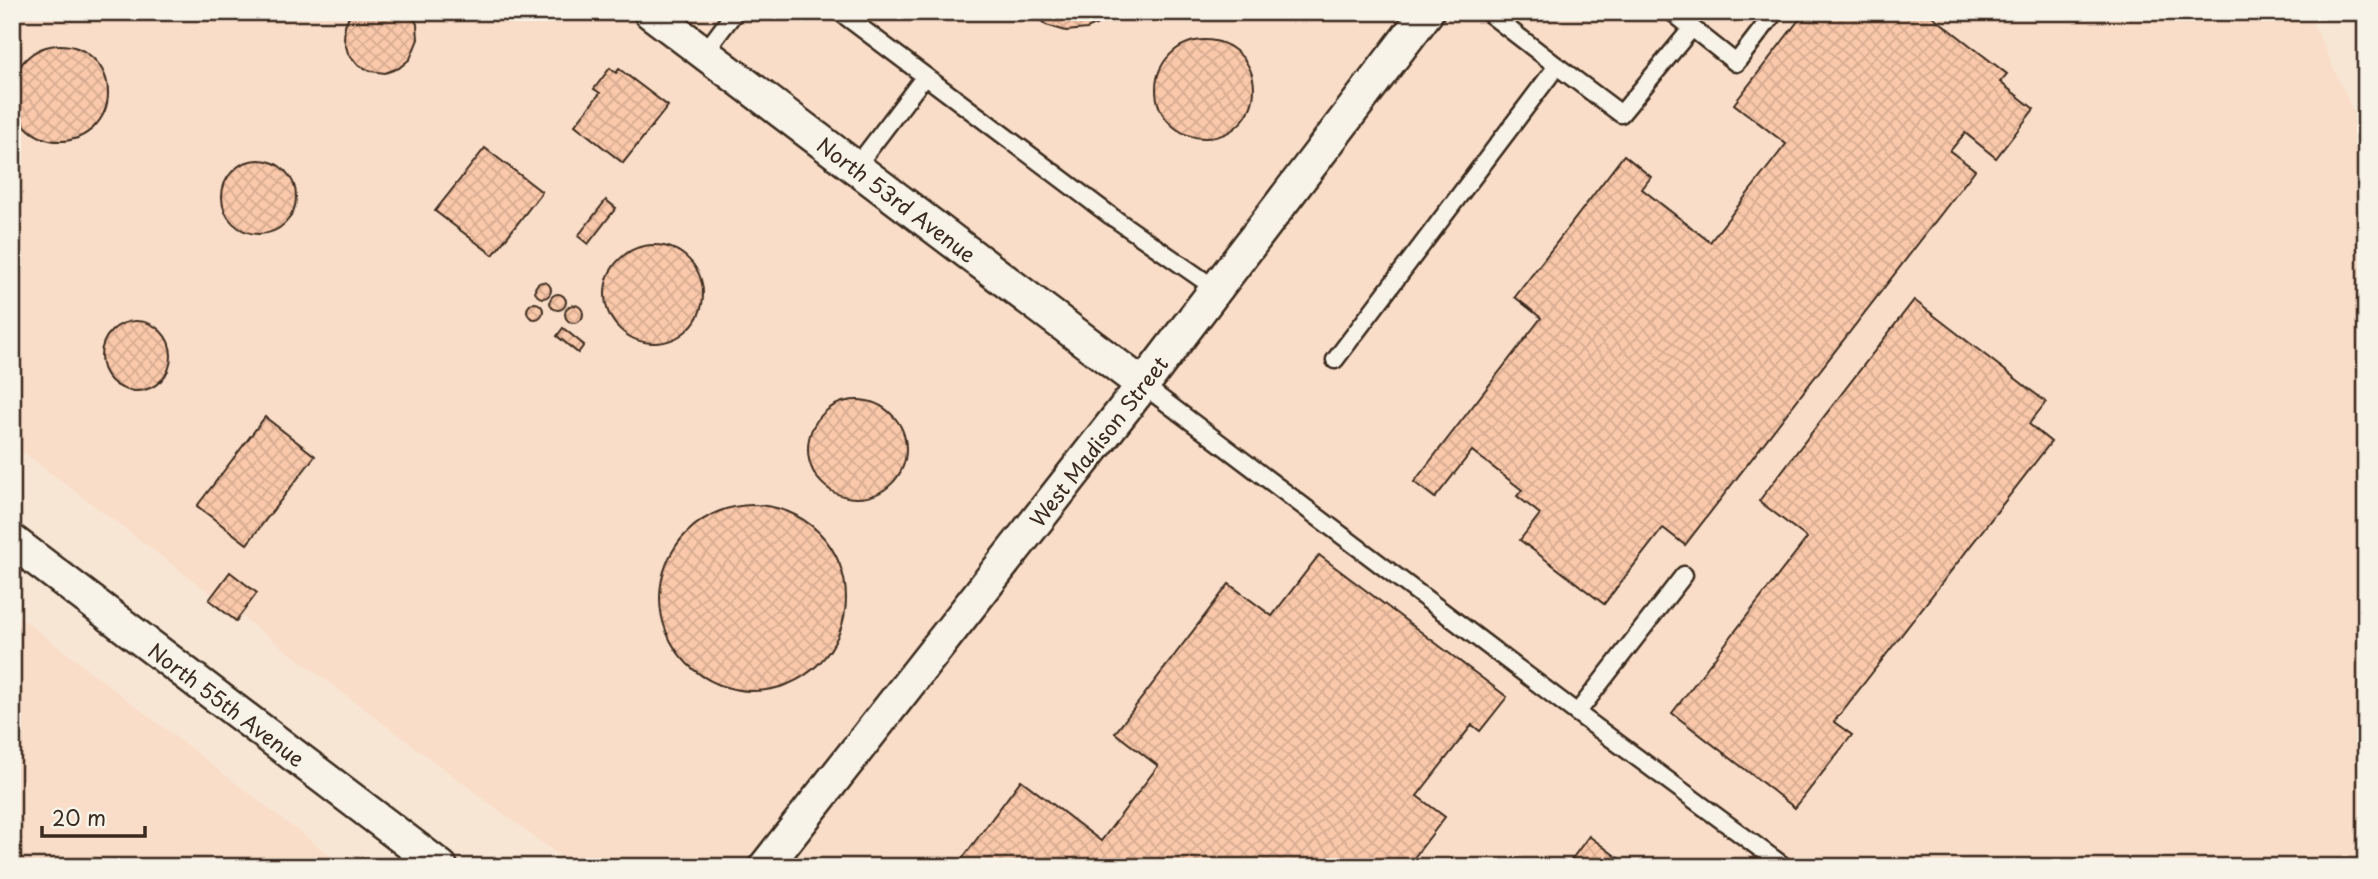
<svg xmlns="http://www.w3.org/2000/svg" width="2378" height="879" font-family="'Playpen Sans',sans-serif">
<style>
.built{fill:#f9ddc8}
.building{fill:url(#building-cross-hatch);stroke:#3b2a1e;stroke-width:2}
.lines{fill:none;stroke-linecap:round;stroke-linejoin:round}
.service-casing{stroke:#3b2a1e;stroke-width:21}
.minor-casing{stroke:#3b2a1e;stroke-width:37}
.service{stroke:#f7f3e8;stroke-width:16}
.minor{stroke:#f7f3e8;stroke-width:32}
.labels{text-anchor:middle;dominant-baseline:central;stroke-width:5;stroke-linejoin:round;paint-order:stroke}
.street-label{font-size:21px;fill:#3b2a1e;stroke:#f7f3e8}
</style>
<defs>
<pattern id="building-cross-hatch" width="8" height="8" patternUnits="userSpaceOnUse" patternTransform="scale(1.75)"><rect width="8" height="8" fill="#fac8aa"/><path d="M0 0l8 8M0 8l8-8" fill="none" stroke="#d7ac92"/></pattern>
</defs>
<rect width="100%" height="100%" fill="#f8e6d5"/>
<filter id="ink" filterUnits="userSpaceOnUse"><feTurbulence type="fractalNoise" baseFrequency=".0143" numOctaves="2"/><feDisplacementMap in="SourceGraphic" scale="14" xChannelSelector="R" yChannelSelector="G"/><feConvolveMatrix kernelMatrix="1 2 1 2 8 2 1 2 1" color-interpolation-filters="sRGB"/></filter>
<g filter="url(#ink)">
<g class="built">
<polygon points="12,12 2308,12 2366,139 2366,821 2351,867 574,867 12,444"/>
<polygon points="12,611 345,867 12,867"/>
</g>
<g class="building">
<polygon points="351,12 411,12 417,24 418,39 410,59 399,68 385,73 370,71 357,64 348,53 344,39 345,25"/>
<polygon points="1031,12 1111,12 1096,25 1087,29 1066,31 1046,25"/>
<polygon points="1805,12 1927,12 2007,74 2000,82 2034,109 1996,158 1965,133 1950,151 1975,170 1685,545 1663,528 1604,604 1520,540 1540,514 1517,496 1522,490 1472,451 1435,498 1414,482 1541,318 1515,297 1624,155 1651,177 1642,189 1710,242 1786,144 1734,104"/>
<circle cx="1205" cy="89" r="49"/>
<circle cx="60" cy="93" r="48"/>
<polygon points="610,68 616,73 619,69 668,106 623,163 575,125 600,93 594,89"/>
<polygon points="485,148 542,192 493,255 435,211"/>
<circle cx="259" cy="197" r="37"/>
<polygon points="606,200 616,208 588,244 578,236"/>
<circle cx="654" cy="294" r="49"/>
<circle cx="543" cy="290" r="8"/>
<circle cx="558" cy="302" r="8"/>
<polygon points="1914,300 2046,402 2029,424 2051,442 1834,722 1852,735 1795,808 1672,713 1807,538 1759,501"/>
<circle cx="535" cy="311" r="8"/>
<circle cx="574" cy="314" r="9"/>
<circle cx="136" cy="356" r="35"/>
<polygon points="563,328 584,345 578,353 557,336"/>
<circle cx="857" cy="449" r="49"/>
<polygon points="265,417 315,456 247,544 197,506"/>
<circle cx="753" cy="598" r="93"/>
<polygon points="1319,555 1507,697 1480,731 1472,725 1417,796 1445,817 1407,867 956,867 1021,780 1101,841 1158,766 1115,733 1229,584 1272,616"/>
<polygon points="230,572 257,593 236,621 209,600"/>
<polygon points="1589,836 1630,867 1566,867"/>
</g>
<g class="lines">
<g class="service-casing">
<g id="service">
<polyline points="840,12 1111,216 1216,289"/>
<polyline points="1692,28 1736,63 1775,12"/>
<polyline points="704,53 735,12"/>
<polyline points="1557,66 1621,114 1692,28 1672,12"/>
<polyline points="855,168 925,76"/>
<polyline points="1335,360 1557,66 1487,12"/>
<polyline points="1143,385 1577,713 1684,575"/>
<polyline points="1577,713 1785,867"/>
</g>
</g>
<g class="minor-casing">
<g id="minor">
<polyline points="650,12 1143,385"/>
<polyline points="12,541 441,867"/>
<polyline points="765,867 1143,385 1427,12"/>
</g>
</g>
<use href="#service" class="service"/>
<use href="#minor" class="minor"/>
</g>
</g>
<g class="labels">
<g class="street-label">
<text transform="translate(897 199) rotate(37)">North 53rd Avenue</text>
<text transform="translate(1098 441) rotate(-52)">West Madison Street</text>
<text transform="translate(227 704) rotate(37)">North 55th Avenue</text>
</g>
</g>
<rect width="2378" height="879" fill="none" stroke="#f7f3e8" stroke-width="42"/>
<rect x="21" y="21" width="2336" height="837" fill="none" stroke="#3b2a1e" stroke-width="2.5" filter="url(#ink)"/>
<path d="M42 826v10h103v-10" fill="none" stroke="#3b2a1e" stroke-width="3.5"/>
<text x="52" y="826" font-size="21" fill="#3b2a1e" stroke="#f7f3e8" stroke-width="5" paint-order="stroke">20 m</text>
</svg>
